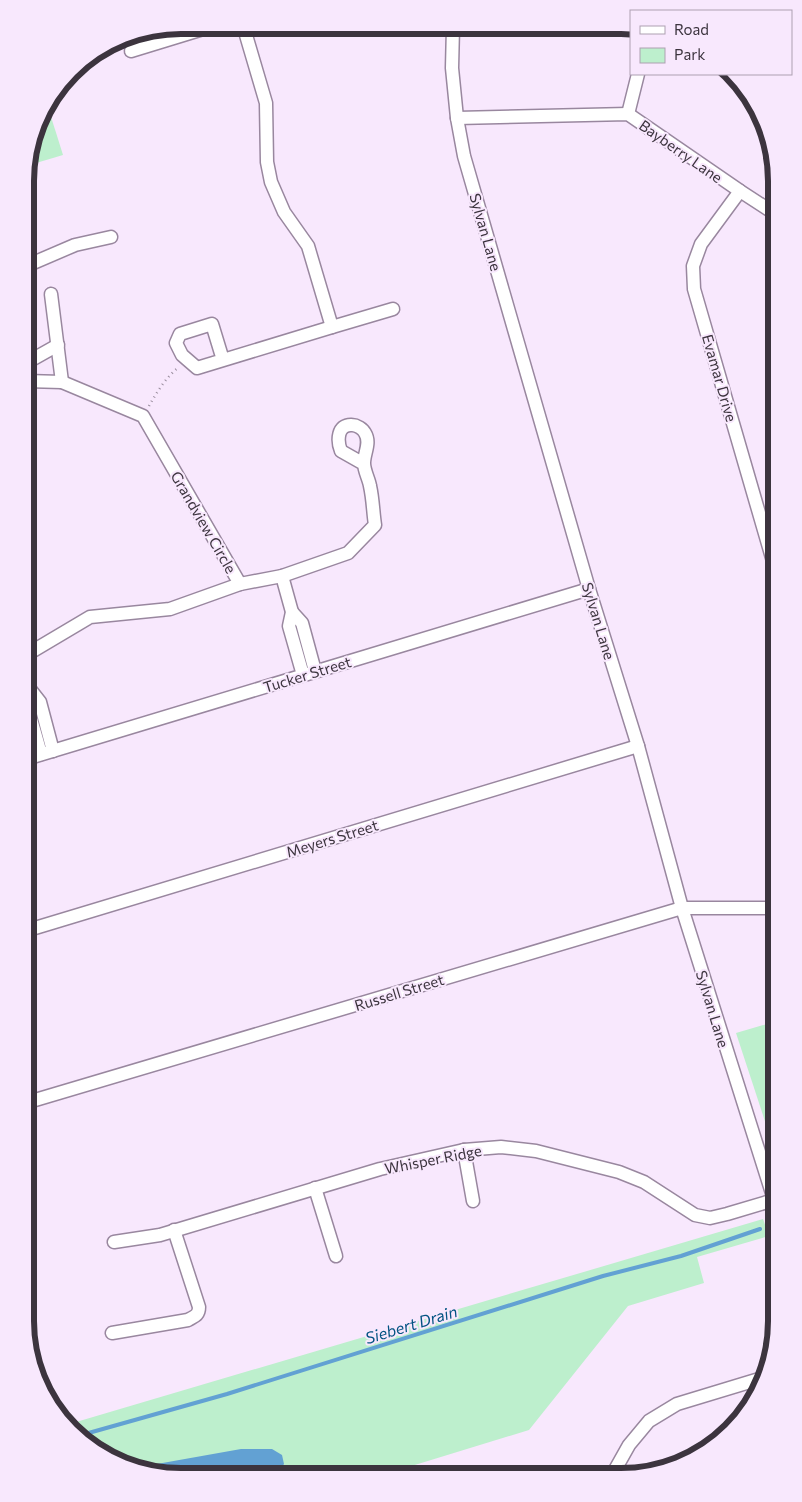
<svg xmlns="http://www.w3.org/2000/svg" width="802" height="1502" font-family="Commissioner,sans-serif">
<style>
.green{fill:#bdefcd}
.water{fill:#62a1d3}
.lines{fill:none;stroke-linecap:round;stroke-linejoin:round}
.stream{stroke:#62a1d3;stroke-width:4}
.street-casing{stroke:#99879f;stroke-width:15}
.path{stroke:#988c9c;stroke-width:2.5;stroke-dasharray:1 4;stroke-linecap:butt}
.street{stroke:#fff;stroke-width:12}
.labels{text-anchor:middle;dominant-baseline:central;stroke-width:4;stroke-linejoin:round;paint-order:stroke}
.street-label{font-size:15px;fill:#3c343e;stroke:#f8e8fd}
.water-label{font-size:16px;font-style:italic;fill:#025382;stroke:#f8e8fd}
.rim{fill:none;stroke:#3c343e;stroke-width:6}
</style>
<rect width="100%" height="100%" fill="#f8e8fd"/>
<g class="green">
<polygon points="47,104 63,155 26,166 26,161 41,112"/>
<polygon points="777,1021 777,1158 736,1033"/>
<polygon points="763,1219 769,1236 697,1257 704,1283 628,1306 529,1430 379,1476 160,1476 86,1445 66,1425"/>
</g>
<polygon class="water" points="241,1449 272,1449 282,1455 284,1464 276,1476 160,1476 140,1467"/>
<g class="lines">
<polyline class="stream" points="70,1429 85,1434 227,1394 603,1276 681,1256 760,1229"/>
<g class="street-casing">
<g id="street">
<polyline points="453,27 452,68 457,118 464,156 589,589 638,746 682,908 777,1209"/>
<polyline points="131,51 216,25"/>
<polyline points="628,114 638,74"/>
<polyline points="457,118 628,114 740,191 777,215"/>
<polyline points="740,191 701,244 693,266 694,289 777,575"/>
<polyline points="26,266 75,245 111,237"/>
<polyline points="51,294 62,382"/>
<polyline points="332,327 393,309"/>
<polyline points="223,360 212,324 180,334 176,343 182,355 197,368 332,327 308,246 284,212 271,182 267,162 266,103 243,25"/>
<polyline points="26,363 58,345"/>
<polyline points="26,381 62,382 143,416 240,584"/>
<polyline points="282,576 292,612 289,626 303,675"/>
<polyline points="292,612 302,623 315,671"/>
<path d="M26 655 90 617 170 609 240 584 282 576 348 553 375 525C373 512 373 499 370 486 369 479 364 471 364 463 364 453 371 443 365 433 363 429 357 425 352 425 337 424 337 441 341 451L364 464"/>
<polyline points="26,671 29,688 27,705 41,754"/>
<polyline points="29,688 40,702 53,751"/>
<polyline points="26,759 589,589"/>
<polyline points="25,931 638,746"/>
<polyline points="25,1103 682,908 777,908"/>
<polyline points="464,1150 473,1201"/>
<polyline points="315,1188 336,1256"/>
<polyline points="114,1242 160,1235 380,1169 464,1150 501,1147 536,1151 619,1172 644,1182 695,1215 710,1218 727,1214 774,1200"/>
<path d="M112 1333 188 1320C195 1316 199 1315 199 1307L174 1230"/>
<polyline points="611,1477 629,1445 649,1421 677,1404 766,1377"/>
</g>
</g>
<path class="path" d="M149 406C157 392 166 377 179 367"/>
<use href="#street" class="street"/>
</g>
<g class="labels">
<g class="street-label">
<text transform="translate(681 151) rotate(35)">Bayberry Lane</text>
<text transform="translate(486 232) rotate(74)">Sylvan Lane</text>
<text transform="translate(720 378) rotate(74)">Evamar Drive</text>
<text transform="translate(204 522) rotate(60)">Grandview Circle</text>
<text transform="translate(599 621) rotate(73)">Sylvan Lane</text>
<text transform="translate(307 674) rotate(-17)">Tucker Street</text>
<text transform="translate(332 838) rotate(-17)">Meyers Street</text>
<text transform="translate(399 992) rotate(-17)">Russell Street</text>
<text transform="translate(713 1009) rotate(73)">Sylvan Lane</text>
<text transform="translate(433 1159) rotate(-11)">Whisper Ridge</text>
</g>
<g class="water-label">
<text transform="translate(411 1324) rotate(-17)">Siebert Drain</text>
</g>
</g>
<path d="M0 0H802V1502H0ZM181 34H621A147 147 0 0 1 768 181V1321A147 147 0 0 1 621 1468H181A147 147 0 0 1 34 1321V181A147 147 0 0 1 181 34Z" fill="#f8e8fd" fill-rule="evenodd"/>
<path class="rim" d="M181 34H621A147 147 0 0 1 768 181V1321A147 147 0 0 1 621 1468H181A147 147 0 0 1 34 1321V181A147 147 0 0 1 181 34Z"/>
<rect x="630" y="10" width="162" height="65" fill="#f8e8fd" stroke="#ada0b1"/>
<rect x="640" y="26" width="25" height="8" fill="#ffffff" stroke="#ada0b1"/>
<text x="674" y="35" font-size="15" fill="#3c343e">Road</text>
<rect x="640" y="48" width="25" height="15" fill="#bdefcd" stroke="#ada0b1"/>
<text x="674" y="60" font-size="15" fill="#3c343e">Park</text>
</svg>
